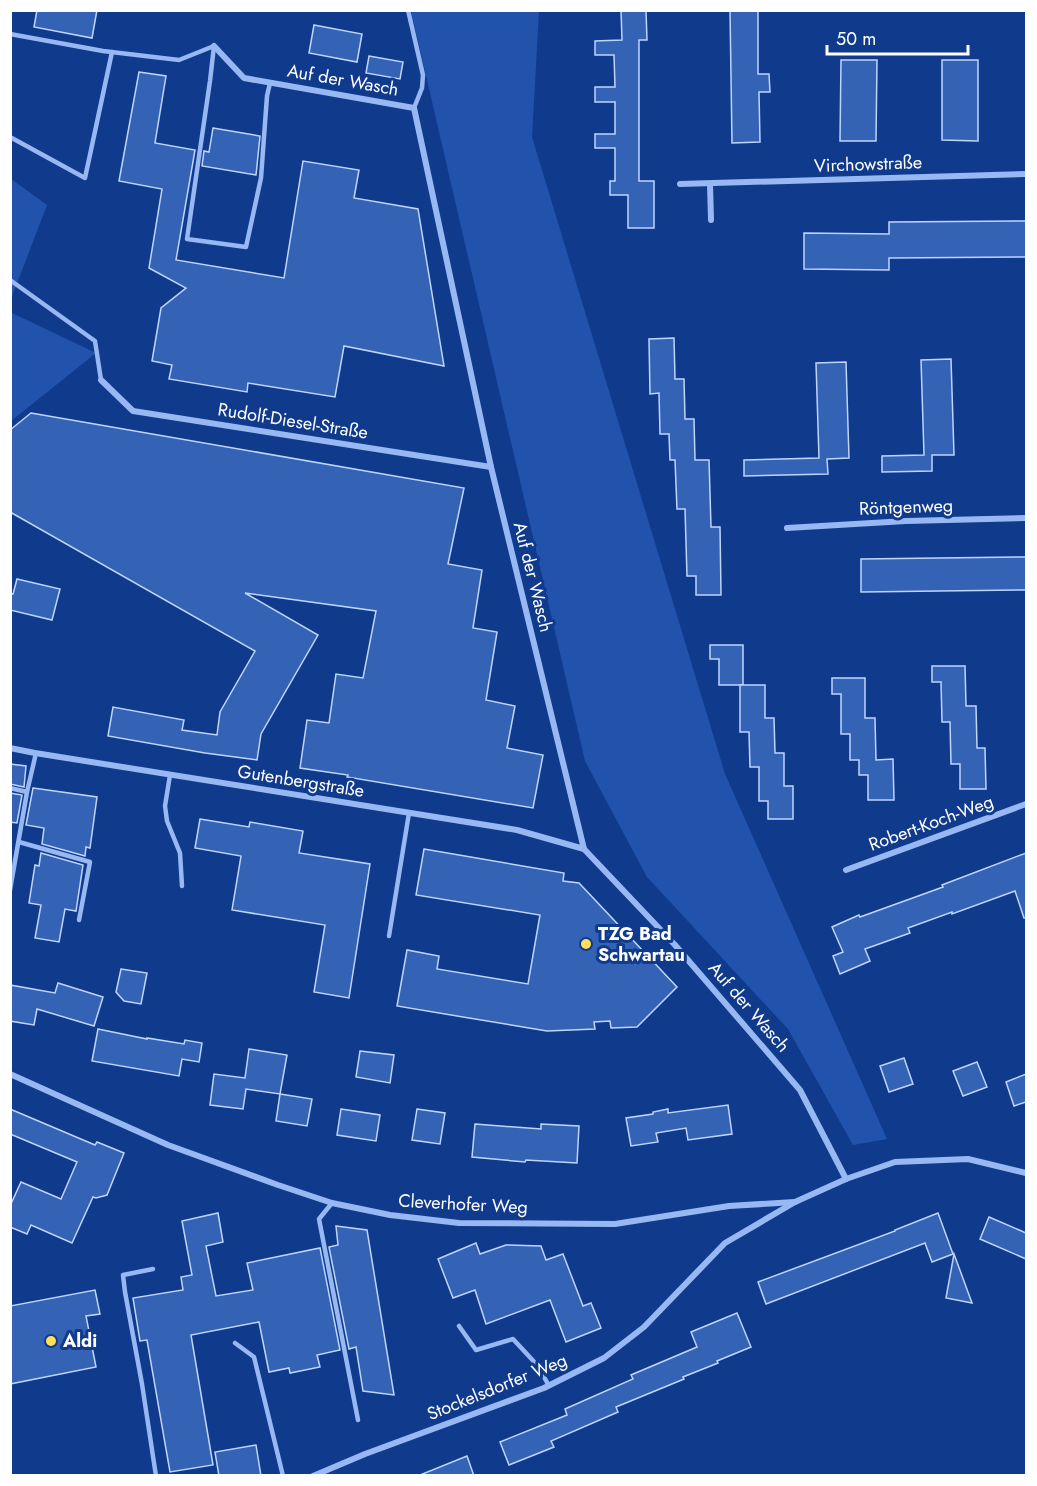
<svg xmlns="http://www.w3.org/2000/svg" width="1037" height="1486" font-family="Jost,sans-serif">
<style>
.green{fill:#2153ac}
.building{fill:#3462b4;stroke:#bed5fd;stroke-width:1.5}
.lines{fill:none;stroke-linecap:round;stroke-linejoin:round}
.service{stroke:#97b8f2;stroke-width:4.5}
.minor{stroke:#97b8f2;stroke-width:6}
.poi-dot{fill:#ffde58;stroke:#103b8c;stroke-width:2}
.labels{text-anchor:middle;dominant-baseline:central;stroke-width:6;stroke-linejoin:round;paint-order:stroke}
.street-label{font-size:18px;fill:#fff;stroke:#103b8c}
.poi-label{font-size:18px;font-weight:bold;fill:#fff;stroke:#103b8c;text-anchor:start}
</style>
<rect width="100%" height="100%" fill="#103b8c"/>
<g class="green">
<polygon points="411,11 539,11 532,137 725,774 887,1139 853,1145 788,1029 647,877 585,761"/>
<polygon points="11,179 47,205 11,299"/>
<polygon points="10,312 96,353 11,421 10,421"/>
</g>
<g class="building">
<polygon points="37,10 97,10 92,38 34,27"/>
<polygon points="621,10 646,10 647,40 639,40 639,181 654,181 654,228 628,228 628,195 610,195 610,181 615,181 615,148 595,148 595,134 615,134 615,102 595,102 595,87 615,87 614,55 595,55 595,41 622,40"/>
<polygon points="730,10 758,10 758,74 769,74 770,92 759,92 760,142 732,143"/>
<polygon points="314,25 362,34 357,62 309,53"/>
<polygon points="369,56 403,62 400,79 366,73"/>
<polygon points="841,60 877,60 876,141 840,141"/>
<polygon points="942,60 978,60 978,141 942,140"/>
<polygon points="139,72 166,76 155,143 195,150 176,260 284,278 303,161 359,170 354,198 418,209 444,366 344,346 335,397 248,383 247,392 169,379 172,365 152,361 161,308 186,288 149,268 162,189 119,181"/>
<polygon points="213,128 260,136 256,175 202,166 204,151 209,152"/>
<polygon points="1026,221 1026,257 889,258 889,270 804,269 804,233 889,234 889,222"/>
<polygon points="674,338 675,379 684,379 685,419 694,419 695,460 709,460 711,527 720,527 721,595 696,595 696,576 687,576 685,509 677,509 675,460 670,460 669,434 660,434 659,393 650,394 649,339"/>
<polygon points="951,359 954,455 932,455 932,471 882,472 882,456 924,455 921,360"/>
<polygon points="846,362 849,458 827,459 828,474 744,476 744,460 819,458 816,363"/>
<polygon points="31,413 464,488 448,564 482,570 473,628 497,632 486,700 515,706 507,748 543,755 533,808 347,777 348,775 300,768 307,720 329,723 336,674 363,678 376,611 245,593 318,635 261,734 257,760 205,753 108,736 113,707 184,720 182,730 217,735 220,712 255,651 10,512 10,430"/>
<polygon points="1026,557 1026,590 861,592 861,559"/>
<polygon points="17,579 60,589 52,620 10,610 10,593 13,594"/>
<polygon points="710,645 743,645 743,685 719,685 719,659 710,659"/>
<polygon points="932,666 965,666 966,706 976,706 977,748 985,748 986,789 960,789 960,764 951,764 950,722 942,722 941,682 932,682"/>
<polygon points="832,678 865,678 865,718 875,718 876,760 893,759 894,800 868,800 868,775 859,775 859,760 850,760 850,734 841,734 841,694 832,694"/>
<polygon points="740,685 765,685 765,718 774,718 775,753 784,753 784,786 793,786 793,819 768,819 768,801 759,801 759,767 750,767 749,732 740,732"/>
<polygon points="10,764 26,766 24,787 10,784"/>
<polygon points="33,788 97,797 90,848 86,847 85,856 42,844 44,828 26,825"/>
<polygon points="10,793 22,795 17,823 10,822"/>
<polygon points="200,819 249,827 250,822 303,831 299,853 370,864 349,998 314,992 325,925 232,910 241,856 195,848"/>
<polygon points="424,849 564,873 563,881 579,883 677,987 637,1027 611,1028 610,1021 594,1022 595,1029 547,1031 397,1006 407,950 439,956 437,969 528,984 540,915 416,895"/>
<polygon points="41,853 83,865 76,911 65,909 59,942 35,938 41,905 29,903 35,865 39,866"/>
<polygon points="1026,853 1026,918 1024,918 1015,891 952,914 952,912 908,928 910,933 865,949 870,961 840,974 833,956 843,952 832,927 859,915 860,917 943,887 942,885"/>
<polygon points="121,969 147,973 141,1004 124,1001 116,992"/>
<polygon points="58,983 103,997 94,1026 37,1009 34,1025 10,1021 10,985 55,993"/>
<polygon points="98,1029 147,1039 147,1038 184,1044 185,1040 202,1043 199,1062 182,1059 179,1076 92,1061"/>
<polygon points="249,1049 287,1055 280,1094 246,1089 243,1109 210,1105 214,1074 245,1078"/>
<polygon points="360,1051 394,1055 390,1083 356,1077"/>
<polygon points="904,1058 913,1084 889,1092 880,1066"/>
<polygon points="977,1062 987,1087 963,1096 953,1071"/>
<polygon points="1026,1074 1026,1102 1014,1106 1006,1082"/>
<polygon points="280,1094 312,1099 307,1126 276,1121"/>
<polygon points="728,1105 732,1134 688,1140 686,1128 656,1133 658,1142 631,1146 626,1118 653,1114 653,1112 668,1109 668,1113"/>
<polygon points="10,1109 95,1145 97,1142 124,1153 107,1195 96,1198 93,1197 72,1243 31,1225 27,1234 10,1227 10,1206 21,1182 61,1199 77,1162 10,1134"/>
<polygon points="341,1109 380,1115 376,1141 337,1135"/>
<polygon points="417,1109 445,1113 440,1144 412,1140"/>
<polygon points="475,1124 541,1129 541,1124 579,1126 577,1163 526,1160 525,1162 472,1157"/>
<polygon points="218,1213 223,1242 206,1246 216,1296 253,1290 247,1263 320,1248 340,1350 317,1355 320,1367 290,1373 289,1368 269,1372 259,1322 191,1335 213,1465 170,1472 147,1340 140,1341 133,1298 183,1290 181,1277 192,1275 182,1221"/>
<polygon points="938,1213 953,1254 932,1262 925,1243 766,1304 758,1282 895,1231 895,1230"/>
<polygon points="989,1217 1026,1233 1026,1259 980,1239"/>
<polygon points="336,1226 367,1230 394,1395 363,1391 356,1347 349,1349 329,1247 338,1245"/>
<polygon points="476,1243 480,1254 506,1245 541,1246 546,1260 563,1254 583,1306 591,1303 601,1328 566,1342 550,1300 486,1324 475,1290 453,1298 438,1259"/>
<polygon points="954,1254 972,1303 946,1298"/>
<polygon points="95,1290 100,1314 86,1316 96,1367 10,1384 10,1306"/>
<polygon points="737,1313 751,1347 717,1361 718,1363 683,1377 684,1379 616,1407 618,1412 551,1441 554,1447 509,1465 500,1442 567,1415 565,1409 633,1379 631,1375 697,1347 691,1332"/>
<polygon points="256,1445 261,1476 219,1476 215,1452"/>
<polygon points="467,1456 474,1476 420,1476 420,1475"/>
</g>
<g class="lines">
<g class="service">
<polyline points="408,10 423,75 422,88 414,108"/>
<polyline points="10,34 103,51 179,60 214,46 210,81 187,239 246,247 261,178 267,96 270,83"/>
<polyline points="10,137 85,178 112,52"/>
<polyline points="10,280 95,341 101,380"/>
<polyline points="170,775 165,806 167,821 180,853 182,886"/>
<polyline points="10,788 27,792"/>
<polyline points="19,842 90,862 79,920"/>
<polyline points="10,890 27,792 36,753"/>
<polyline points="389,936 409,813"/>
<polyline points="332,1203 319,1219 358,1420"/>
<polyline points="153,1269 123,1275 125,1292 142,1384 156,1476"/>
<polyline points="459,1326 476,1350 513,1339 538,1366 549,1386"/>
<polyline points="235,1343 254,1357 283,1476"/>
</g>
<g class="minor">
<polyline points="214,46 244,78 414,108 491,467 584,849 675,945 800,1090 846,1179"/>
<polyline points="680,184 1026,174"/>
<polyline points="710,184 711,220"/>
<polyline points="101,380 133,411 491,467"/>
<polyline points="787,528 906,521 1026,518"/>
<polyline points="10,748 35,753 517,830 584,849"/>
<polyline points="846,870 1026,804"/>
<polyline points="10,1074 168,1145 278,1185 332,1203 390,1215 459,1223 615,1224 729,1206 795,1202"/>
<polyline points="313,1476 365,1454 544,1388 604,1358 644,1327 725,1243 795,1202 846,1179 895,1162 968,1159 1026,1173"/>
</g>
</g>
<g class="poi-dot">
<circle cx="586" cy="944" r="6"/>
<circle cx="51" cy="1341" r="6"/>
</g>
<g class="labels">
<g class="street-label">
<text transform="translate(343 80) rotate(10)">Auf der Wasch</text>
<text transform="translate(868 164) rotate(-2)">Virchowstraße</text>
<text transform="translate(293 421) rotate(9)">Rudolf-Diesel-Straße</text>
<text transform="translate(906 507) rotate(-2)">Röntgenweg</text>
<text transform="translate(533 577) rotate(76)">Auf der Wasch</text>
<text transform="translate(301 781) rotate(9)">Gutenbergstraße</text>
<text transform="translate(931 823) rotate(-20)">Robert-Koch-Weg</text>
<text transform="translate(749 1007) rotate(49)">Auf der Wasch</text>
<text transform="translate(463 1204) rotate(3)">Cleverhofer Weg</text>
<text transform="translate(497 1387) rotate(-22)">Stockelsdorfer Weg</text>
</g>
<g class="poi-label">
<text x="598" y="934">TZG Bad<tspan x="598" dy="21">Schwartau</tspan></text>
<text x="63" y="1341">Aldi</text>
</g>
</g>
<rect width="1037" height="1486" fill="none" stroke="#ffffff" stroke-width="24"/>
<path d="M827 45v9h141v-9" fill="none" stroke="#ffffff" stroke-width="3"/>
<text x="836" y="45" font-size="18" fill="#ffffff" stroke="#103b8c" stroke-width="4.5" paint-order="stroke">50 m</text>
</svg>
